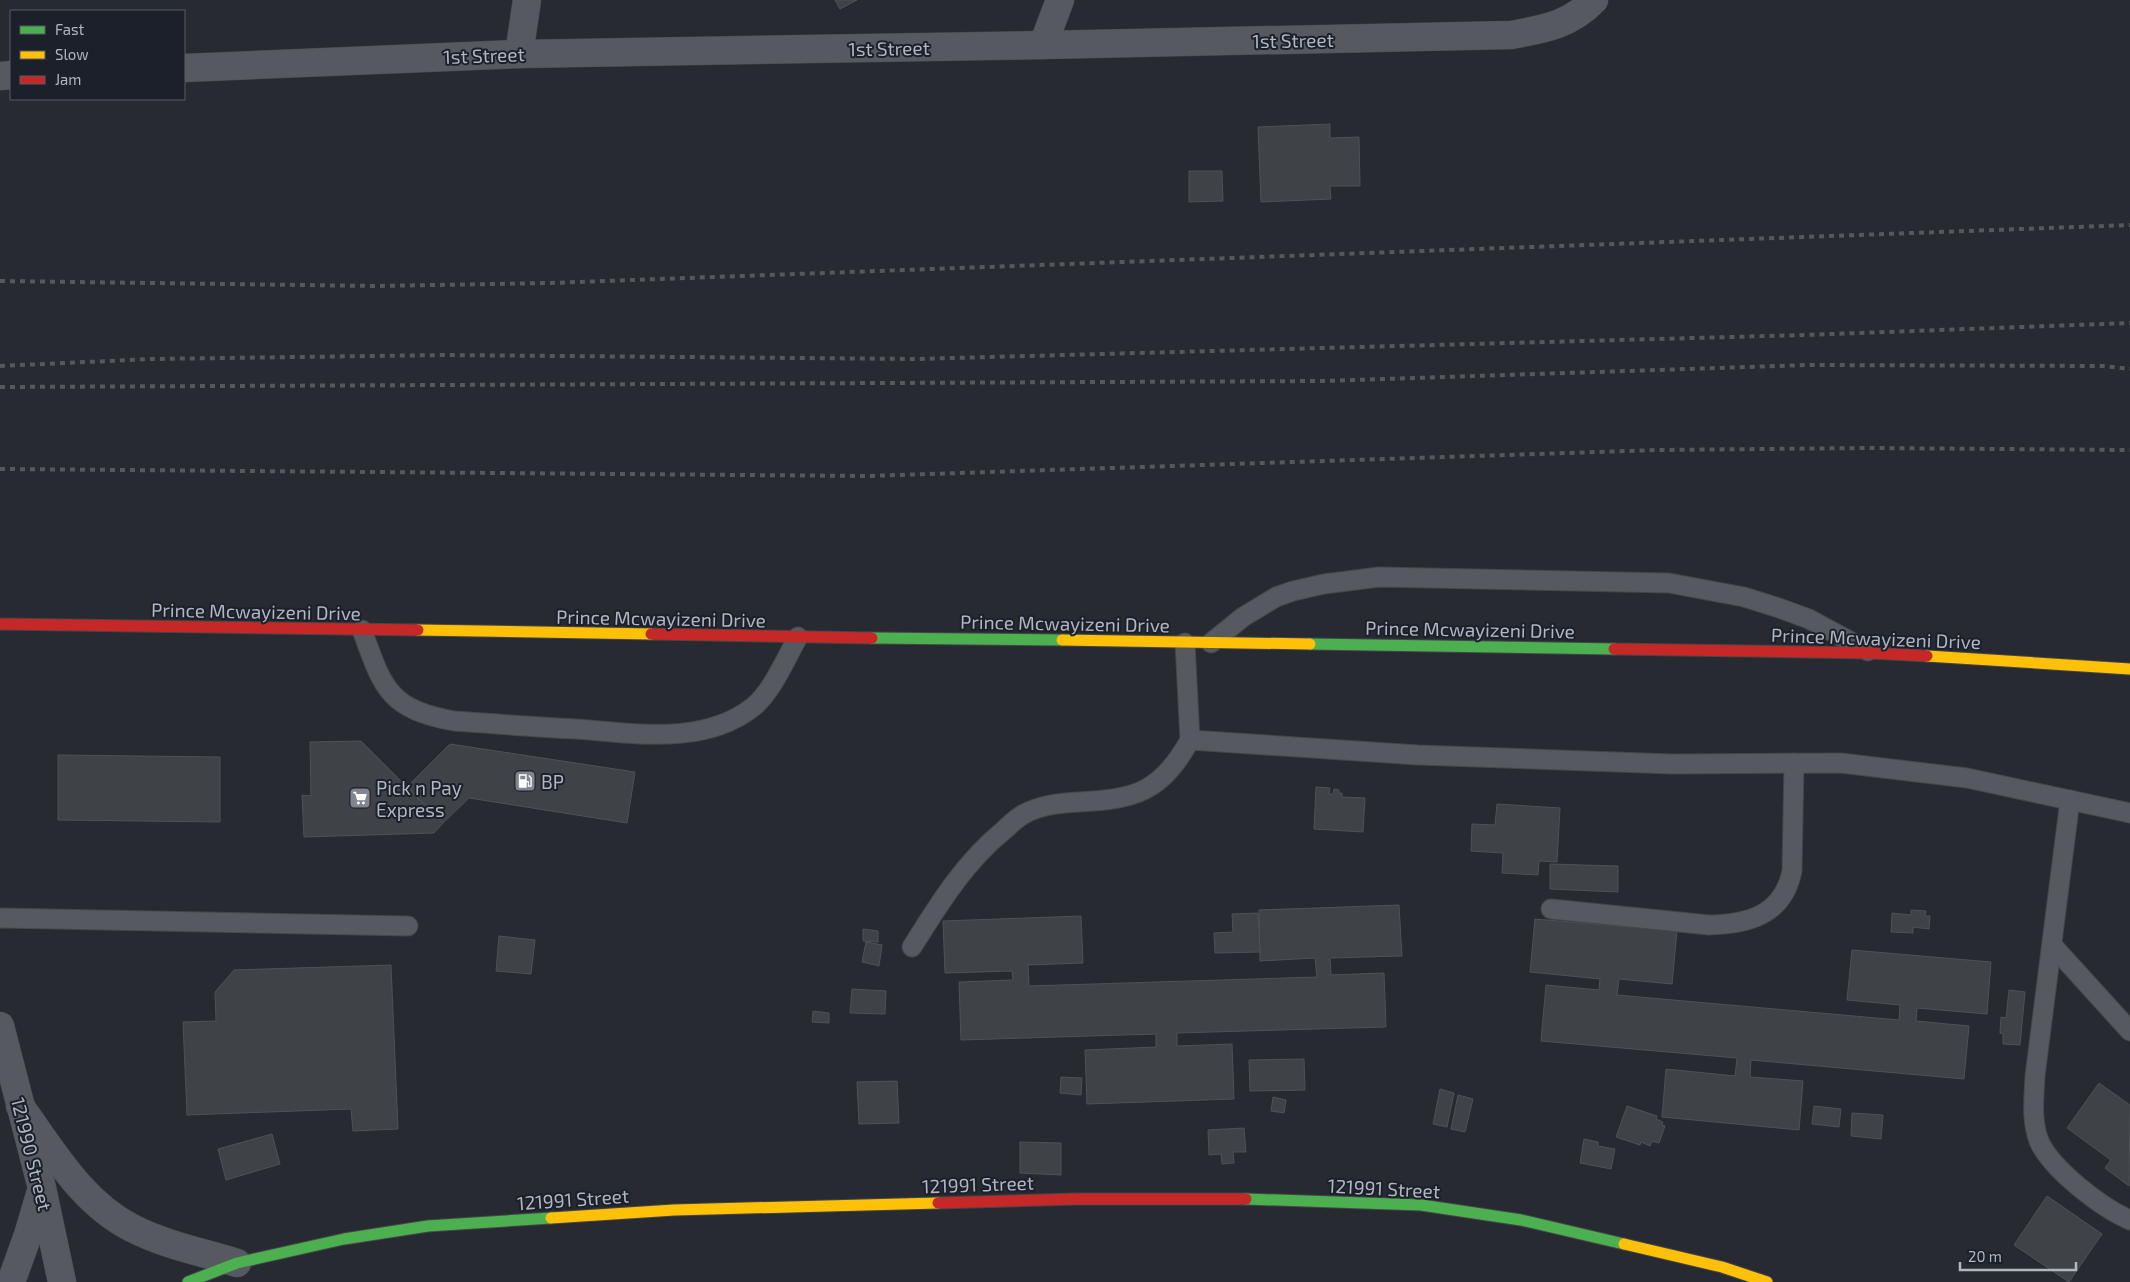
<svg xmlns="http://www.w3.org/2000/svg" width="2130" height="1282" font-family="'Exo 2',sans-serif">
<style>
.building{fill:#3f4247;stroke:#4e5258}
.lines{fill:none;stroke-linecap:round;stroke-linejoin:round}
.lane-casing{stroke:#44464b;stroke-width:21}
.street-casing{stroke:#44464b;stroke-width:29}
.fast-casing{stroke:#44464b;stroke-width:13}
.slow-casing{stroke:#44464b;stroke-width:13}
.jam-casing{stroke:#44464b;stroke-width:13}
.lane{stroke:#56595f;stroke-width:19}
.street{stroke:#56595f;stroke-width:28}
.fast{stroke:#4caf50;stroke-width:11}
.slow{stroke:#ffc107;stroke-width:11}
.jam{stroke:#c62828;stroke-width:11}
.rail{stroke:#55585c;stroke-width:4;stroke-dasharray:5 5;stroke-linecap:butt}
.labels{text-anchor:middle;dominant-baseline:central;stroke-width:4;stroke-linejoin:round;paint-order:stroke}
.street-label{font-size:19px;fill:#b0b6c2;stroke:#1b202a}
.poi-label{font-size:19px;fill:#b0b6c2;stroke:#1b202a;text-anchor:start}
</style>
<rect width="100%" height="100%" fill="#272a30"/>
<g class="building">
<polygon points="835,0 857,0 840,9"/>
<polygon points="1330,124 1330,138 1359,137 1360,186 1330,186 1331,199 1261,202 1258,127"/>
<polygon points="1189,171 1222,171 1223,201 1189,202"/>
<polygon points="361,741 443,823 434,833 304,837 302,795 311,796 310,742"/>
<polygon points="450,744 635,772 627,823 469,798 443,823 407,787"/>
<polygon points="58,755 220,757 220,822 58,820"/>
<polygon points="1316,787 1330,788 1329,794 1333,794 1334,789 1339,790 1339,793 1342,793 1342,797 1365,798 1363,832 1314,829"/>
<polygon points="1497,804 1560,808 1557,862 1539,861 1538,875 1502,873 1503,853 1471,851 1472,824 1495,825"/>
<polygon points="1550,864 1618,866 1618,892 1550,889"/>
<polygon points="1399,905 1402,956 1330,958 1331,975 1384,973 1386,1027 1177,1033 1177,1046 1232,1044 1234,1099 1087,1104 1085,1050 1156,1047 1156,1034 961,1040 959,982 1013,980 1012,971 945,973 943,921 1081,916 1083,963 1028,965 1029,986 1317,977 1315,958 1260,961 1259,910"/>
<polygon points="1911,910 1926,911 1925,916 1930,916 1929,929 1913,927 1913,933 1891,932 1892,913 1911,915"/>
<polygon points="1258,913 1260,952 1215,953 1214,933 1233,932 1232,914"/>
<polygon points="1535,919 1677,931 1672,984 1619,979 1617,995 1899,1020 1900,1005 1847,1000 1852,950 1991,962 1987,1014 1917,1008 1916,1021 1969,1026 1964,1079 1751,1060 1750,1077 1803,1081 1799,1130 1662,1117 1666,1069 1735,1076 1737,1058 1541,1041 1546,985 1599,990 1600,979 1530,972"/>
<polygon points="863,929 878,931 878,942 863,941"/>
<polygon points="499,936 535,940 531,974 496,971"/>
<polygon points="866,942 882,945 879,966 862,962"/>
<polygon points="391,965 398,1129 353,1131 351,1109 187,1115 183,1022 216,1021 215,992 234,970"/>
<polygon points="852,989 886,991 885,1014 850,1013"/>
<polygon points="2009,990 2025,992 2020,1045 2003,1044 2003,1034 2000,1033 2001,1017 2006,1018"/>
<polygon points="813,1011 829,1013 829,1023 812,1022"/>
<polygon points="1304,1059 1305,1090 1250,1091 1249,1060"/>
<polygon points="1061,1077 1082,1078 1081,1095 1060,1093"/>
<polygon points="897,1081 899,1123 859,1124 857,1082"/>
<polygon points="2099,1083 2130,1105 2129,1186 2105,1168 2111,1160 2067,1128"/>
<polygon points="1440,1089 1454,1093 1447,1127 1433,1124"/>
<polygon points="1458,1095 1473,1099 1465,1132 1451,1129"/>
<polygon points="1273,1097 1286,1100 1284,1113 1271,1111"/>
<polygon points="1627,1106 1657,1116 1656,1119 1663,1122 1662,1125 1665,1126 1659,1143 1652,1141 1650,1146 1641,1142 1640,1145 1616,1137"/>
<polygon points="1814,1106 1841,1109 1839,1127 1812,1124"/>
<polygon points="1852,1113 1883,1115 1881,1139 1851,1136"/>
<polygon points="1244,1128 1246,1152 1233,1152 1234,1163 1222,1164 1221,1154 1209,1155 1208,1130"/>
<polygon points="272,1134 280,1164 226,1180 218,1149"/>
<polygon points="1584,1139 1598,1142 1598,1146 1615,1149 1611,1169 1580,1163"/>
<polygon points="1020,1142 1061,1143 1061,1175 1020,1173"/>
<polygon points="2047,1196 2102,1234 2069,1282 2014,1245"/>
</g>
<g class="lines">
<g class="lane-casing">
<g id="lane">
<path d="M362 630C383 688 388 709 454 721 495 724 535 727 576 729 633 733 704 746 753 707 772 692 786 658 798 637"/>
<polyline points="1185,643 1190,740 1418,755 1672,764 1841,763 1967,778 2130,813"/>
<polyline points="1211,643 1243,617 1276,597 1293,591 1324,584 1379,577 1669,583 1744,597 1779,608 1809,619 1868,651"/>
<path d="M2070 800 2035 1076C2034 1098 2031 1120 2039 1141 2051 1169 2102 1208 2130 1220"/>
<path d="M1551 909 1709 925C1749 924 1783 915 1792 871L1794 763"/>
<polyline points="0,918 408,926"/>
<polyline points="2052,945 2130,1031"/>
<path d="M912 947C939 904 964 863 1003 831 1010 825 1016 818 1024 814 1041 805 1059 803 1079 802 1136 799 1161 792 1190 740"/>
</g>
</g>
<g class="street-casing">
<g id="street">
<polyline points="1043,45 1060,0"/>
<polyline points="519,54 527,0"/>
<path d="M184 68 519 54 1043 45 1511 35C1544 29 1570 25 1594 0"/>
<polyline points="0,76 11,75"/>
<polyline points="0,1026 42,1188 62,1282"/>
<path d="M20 1106C52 1150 82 1203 132 1228 165 1245 202 1252 237 1263"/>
<polyline points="11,1282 28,1235 41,1191"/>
</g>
</g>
<g class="fast-casing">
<g id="fast">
<polyline points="872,638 1062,640"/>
<polyline points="1310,644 1614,649"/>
<polyline points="1246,1199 1421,1205 1521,1220 1624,1244"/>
<polyline points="188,1282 237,1263 344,1239 428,1226 551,1218"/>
</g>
</g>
<g class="slow-casing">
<g id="slow">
<polyline points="418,630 651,634"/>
<polyline points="1062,640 1310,644"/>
<polyline points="1927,656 2130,669"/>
<polyline points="551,1218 674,1210 938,1203"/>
<polyline points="1624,1244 1722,1267 1767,1282"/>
</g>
</g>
<g class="jam-casing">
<g id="jam">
<polyline points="0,624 418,630"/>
<polyline points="651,634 872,638"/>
<polyline points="1614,649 1871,653 1927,656"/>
<polyline points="938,1203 1074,1199 1246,1199"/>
</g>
</g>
<use href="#lane" class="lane"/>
<use href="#street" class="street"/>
<use href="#fast" class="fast"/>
<use href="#slow" class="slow"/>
<use href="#jam" class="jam"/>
<g class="rail">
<polyline points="0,281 377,286 551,283 2130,225"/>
<polyline points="0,366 152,359 445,355 916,359 1805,335 2130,323"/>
<polyline points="0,387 1324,381 1808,365 2103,366 2130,369"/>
<polyline points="0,469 868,476 1658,450 1869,448 2130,450"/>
</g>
</g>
<defs>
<g id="fuel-square" transform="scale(1.125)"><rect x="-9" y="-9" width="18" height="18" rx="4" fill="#80858f" stroke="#1b202a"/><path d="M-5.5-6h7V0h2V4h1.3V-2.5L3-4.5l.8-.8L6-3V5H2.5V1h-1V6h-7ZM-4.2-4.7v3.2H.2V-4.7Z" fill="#fff"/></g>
<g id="supermarket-square" transform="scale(1.125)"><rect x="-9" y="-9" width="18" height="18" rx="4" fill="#80858f" stroke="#1b202a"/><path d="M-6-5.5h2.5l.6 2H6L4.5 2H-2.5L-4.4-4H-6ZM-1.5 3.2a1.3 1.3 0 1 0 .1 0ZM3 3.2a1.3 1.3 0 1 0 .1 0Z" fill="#fff"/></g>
</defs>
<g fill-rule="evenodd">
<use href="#fuel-square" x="525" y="781"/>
<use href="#supermarket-square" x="360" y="798"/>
</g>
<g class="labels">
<g class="street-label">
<text transform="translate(1293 40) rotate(-1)">1st Street</text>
<text transform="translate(889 48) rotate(-1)">1st Street</text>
<text transform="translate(484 55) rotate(-2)">1st Street</text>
<text transform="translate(256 611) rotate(1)">Prince Mcwayizeni Drive</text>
<text transform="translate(661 618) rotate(1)">Prince Mcwayizeni Drive</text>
<text transform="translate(1065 623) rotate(1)">Prince Mcwayizeni Drive</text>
<text transform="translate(1470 629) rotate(1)">Prince Mcwayizeni Drive</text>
<text transform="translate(1876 638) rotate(2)">Prince Mcwayizeni Drive</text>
<text transform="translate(32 1154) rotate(76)">121990 Street</text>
<text transform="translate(978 1184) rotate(-2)">121991 Street</text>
<text transform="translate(1384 1188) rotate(3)">121991 Street</text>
<text transform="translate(573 1199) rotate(-4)">121991 Street</text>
</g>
<g class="poi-label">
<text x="541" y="781">BP</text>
<text x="376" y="787">Pick n Pay<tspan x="376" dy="22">Express</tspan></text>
</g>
</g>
<rect x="10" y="10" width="175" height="90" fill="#1b202a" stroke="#575c67"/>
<rect x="20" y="26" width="25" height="8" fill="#4caf50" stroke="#575c67"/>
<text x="55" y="35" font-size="15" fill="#b0b6c2">Fast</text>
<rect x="20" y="51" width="25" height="8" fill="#ffc107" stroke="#575c67"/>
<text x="55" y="60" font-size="15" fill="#b0b6c2">Slow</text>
<rect x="20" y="76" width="25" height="8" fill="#c62828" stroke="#575c67"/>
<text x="55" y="85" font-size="15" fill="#b0b6c2">Jam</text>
<path d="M1960 1262v8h116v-8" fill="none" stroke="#b0b6c2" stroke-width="2.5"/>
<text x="1968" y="1262" font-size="15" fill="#b0b6c2" stroke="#1b202a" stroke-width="4" paint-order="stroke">20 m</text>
</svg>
